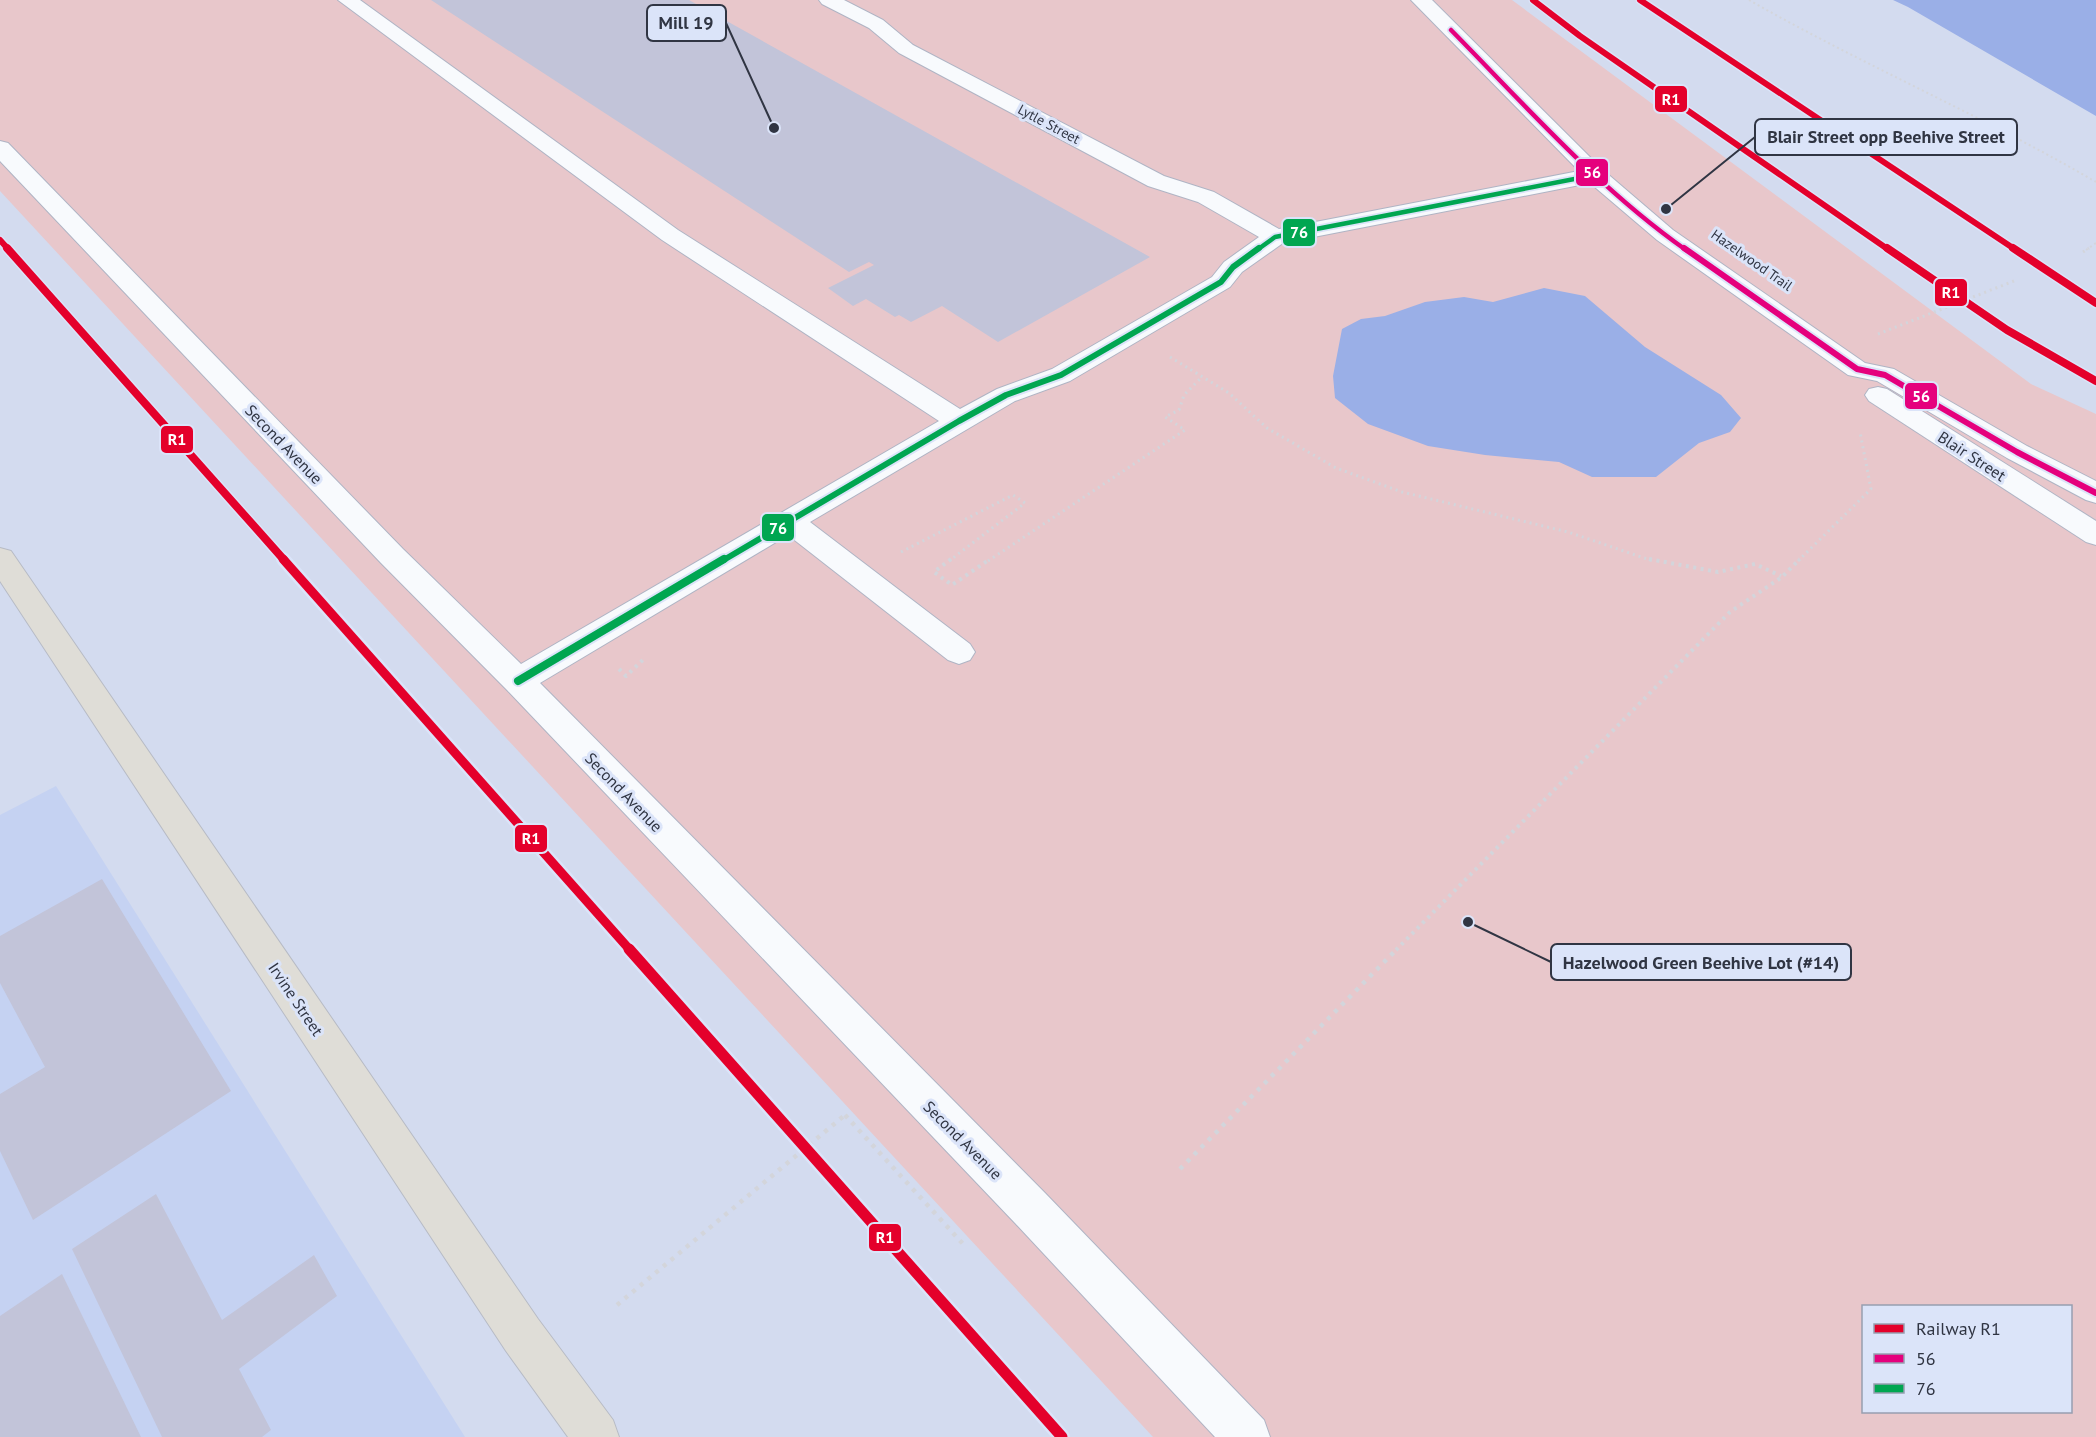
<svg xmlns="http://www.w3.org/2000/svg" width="2096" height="1437" font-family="'PT Sans',sans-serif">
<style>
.built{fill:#c5d2f2}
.green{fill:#e8c7cb;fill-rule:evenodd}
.water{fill:#9aafe7}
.building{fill:#c2c4d9}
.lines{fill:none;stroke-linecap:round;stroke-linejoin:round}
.minor-casing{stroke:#afb4c4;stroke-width:2}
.major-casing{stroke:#b7bbc5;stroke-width:2}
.path-far3{stroke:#d3d5db;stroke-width:2;stroke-dasharray:2 3;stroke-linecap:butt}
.path-far2{stroke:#d3d5db;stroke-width:3;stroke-dasharray:2 4;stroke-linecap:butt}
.path-far1{stroke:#d3d5db;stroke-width:4;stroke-dasharray:3 4.5;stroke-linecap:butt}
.path{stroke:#d3d5db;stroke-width:4.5;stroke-dasharray:4 6;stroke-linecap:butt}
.minor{fill:#f8fafd;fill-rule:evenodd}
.major{fill:#dfddd7;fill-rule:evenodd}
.rail-far3-casing{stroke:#c7c9cf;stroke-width:4.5}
.rail-far2-casing{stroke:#c7c9cf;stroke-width:5}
.rail-far1-casing{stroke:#c7c9cf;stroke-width:7}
.rail-casing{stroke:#c7c9cf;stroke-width:8}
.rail-far3{stroke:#dbe4f9;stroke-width:3;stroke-dasharray:9;stroke-linecap:butt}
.rail-far2{stroke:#dbe4f9;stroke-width:4;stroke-dasharray:11;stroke-linecap:butt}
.rail-far1{stroke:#dbe4f9;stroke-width:4.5;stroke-dasharray:14;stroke-linecap:butt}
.rail{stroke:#dbe4f9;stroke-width:6;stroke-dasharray:17;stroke-linecap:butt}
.path-bridge{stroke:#d3d5db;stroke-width:4.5;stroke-dasharray:4 6;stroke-linecap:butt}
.bus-1-far1-casing{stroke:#dbe4f9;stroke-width:8}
.bus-1-casing{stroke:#dbe4f9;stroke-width:10}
.bus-2-far2-casing{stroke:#dbe4f9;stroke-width:8}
.bus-2-far1-casing{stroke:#dbe4f9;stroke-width:10}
.bus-2-casing{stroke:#dbe4f9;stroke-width:12}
.bus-1-far1{stroke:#e5007d;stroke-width:4.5}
.bus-1{stroke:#e5007d;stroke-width:6}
.bus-2-far2{stroke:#00a651;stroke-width:4.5}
.bus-2-far1{stroke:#00a651;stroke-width:6}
.bus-2{stroke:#00a651;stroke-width:8}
.rail-1-far3-casing{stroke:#dbe4f9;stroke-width:9}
.rail-1-far2-casing{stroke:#dbe4f9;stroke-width:11}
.rail-1-far1-casing{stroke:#dbe4f9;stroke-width:14}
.rail-1-casing{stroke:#dbe4f9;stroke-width:16}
.rail-1-far3{stroke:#e4002b;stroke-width:6}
.rail-1-far2{stroke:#e4002b;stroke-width:8}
.rail-1-far1{stroke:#e4002b;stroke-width:9}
.rail-1{stroke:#e4002b;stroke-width:11}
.labels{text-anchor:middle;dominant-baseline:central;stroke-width:6;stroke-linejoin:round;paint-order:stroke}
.far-street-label{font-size:14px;fill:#303543;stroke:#dbe4f9}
.street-label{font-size:16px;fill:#303543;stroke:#dbe4f9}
.leader{fill:none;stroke:#303543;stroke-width:2}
.callout-dot{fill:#303543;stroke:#dbe4f9;stroke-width:2}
.callout{fill:#dbe4f9;stroke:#303543;stroke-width:2}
.callout-label{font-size:18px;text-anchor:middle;font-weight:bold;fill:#303543}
.line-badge{stroke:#dbe4f9;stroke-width:2}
.badge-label{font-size:16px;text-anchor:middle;font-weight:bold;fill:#fff}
</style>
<rect width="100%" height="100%" fill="#d3dbef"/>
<polygon class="built" points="56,786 465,1437 0,1437 0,815"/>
<path class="green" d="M0 0H1512L2031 384 2096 414V1437H1153L0 191ZM1864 1306H2070V1412H1864Z"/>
<g class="water">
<polygon points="1893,0 2096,0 2096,116 1908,7"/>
<polygon points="1544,288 1585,296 1645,347 1721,395 1741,418 1730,432 1699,443 1656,477 1592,477 1559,462 1485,455 1428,446 1368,424 1335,398 1333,376 1342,329 1361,319 1385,316 1425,302 1464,297 1493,302"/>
</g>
<g class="building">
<polygon points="431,0 689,0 1150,257 998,342 942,306 911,322 899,315 895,317 866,299 853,306 828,288 874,265 869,262 849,272"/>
<polygon points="102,879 231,1091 33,1220 0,1151 0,1094 45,1067 0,983 0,936"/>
<polygon points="156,1194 222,1320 314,1255 337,1296 239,1369 271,1430 262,1437 162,1437 72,1249"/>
<polygon points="62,1274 141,1437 0,1437 0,1316"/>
</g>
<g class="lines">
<g class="minor-casing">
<g id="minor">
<polygon points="338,0 360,0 678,230 960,409 997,389 1052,369 1212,277 1224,262 1259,237 1198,202 1148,186 899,53 869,28 822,4 819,0 844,0 883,20 913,45 1164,176 1214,192 1279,229 1579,171 1411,0 1432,0 1603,170 1673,230 1865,363 1894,369 2027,446 2096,481 2096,503 2086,500 2007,458 1877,381 1848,375 1657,240 1590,183 1283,243 1242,272 1230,287 1070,381 1015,401 810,522 970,644 975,652 970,660 959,664 948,660 788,535 540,683 1045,1193 1264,1420 1270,1437 1215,1437 1015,1223 507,690 381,563 0,161 0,141 8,143 403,549 521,664 939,421 662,240"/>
<polygon points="1878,387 1887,389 2096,521 2096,545 2086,542 1869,401 1865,395 1869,389"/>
</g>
</g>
<g class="major-casing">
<polygon id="major" points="0,548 11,551 538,1319 613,1420 619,1437 568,1437 506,1351 0,581"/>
</g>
<g class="path-far3">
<path d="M1749 0C1863 65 1983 116 2096 182"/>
<polyline points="2086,250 2096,243"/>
</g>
<g class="path-far2">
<polyline points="2083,252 2089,248"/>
<polyline points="1878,334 2014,281"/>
<polyline points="1170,357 1229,393 1267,428 1336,468 1402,492 1568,532 1653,561"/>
<polyline points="901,552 1013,495 1025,503 949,561"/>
<polyline points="988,561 1185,430 1165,417 1179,410 1184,395 1202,377"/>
<polyline points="1798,561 1871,489 1860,432"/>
</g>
<g class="path-far1">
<polyline points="951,559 934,572 952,585 990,559"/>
<polyline points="1649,559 1718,572 1755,564 1781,576"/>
<polyline points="619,669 626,676 646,657"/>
<polyline points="1396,950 1730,612 1782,577 1800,559"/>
</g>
<g class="path">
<polyline points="845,1115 964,1245"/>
<polyline points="1180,1169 1397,949"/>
</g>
<use href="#minor" class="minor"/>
<use href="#major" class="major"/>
<g class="rail-far3-casing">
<g id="rail-far3">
<polyline points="1533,0 1580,36 1889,250"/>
<polyline points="1640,0 2016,250"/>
<polyline points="0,240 9,250"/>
</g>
</g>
<g class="rail-far2-casing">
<g id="rail-far2">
<polyline points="7,248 285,561"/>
<polyline points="1887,248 2007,330 2096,381"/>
<polyline points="2013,248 2096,303"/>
</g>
</g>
<g class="rail-far1-casing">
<polyline id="rail-far1" points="283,559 630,950"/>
</g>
<g class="rail-casing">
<polyline id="rail" points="629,949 1062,1437"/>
</g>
<use href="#rail-far3" class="rail-far3"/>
<use href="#rail-far2" class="rail-far2"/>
<use href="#rail-far1" class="rail-far1"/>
<use href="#rail" class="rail"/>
<polyline class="path-bridge" points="617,1305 845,1115"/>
<g class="bus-1-far1-casing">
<path id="bus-1-far1" d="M1451 30C1526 106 1598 188 1686 250"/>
</g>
<g class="bus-1-casing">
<polyline id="bus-1" points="1684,248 1857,369 1885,375 2017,452 2096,493"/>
</g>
<g class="bus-2-far2-casing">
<polyline id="bus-2-far2" points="1257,250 1275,237 1595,175"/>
</g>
<g class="bus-2-far1-casing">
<polyline id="bus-2-far1" points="722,561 959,421 1006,395 1061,375 1221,282 1233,267 1259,248"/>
</g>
<g class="bus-2-casing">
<polyline id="bus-2" points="518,681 724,559"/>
</g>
<use href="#bus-1-far1" class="bus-1-far1"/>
<use href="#bus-1" class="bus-1"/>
<use href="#bus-2-far2" class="bus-2-far2"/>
<use href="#bus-2-far1" class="bus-2-far1"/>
<use href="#bus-2" class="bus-2"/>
<g class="rail-1-far3-casing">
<g id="rail-1-far3">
<polyline points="1533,0 1580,36 1889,250"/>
<polyline points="1640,0 2016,250"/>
<polyline points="0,240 9,250"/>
</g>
</g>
<g class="rail-1-far2-casing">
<g id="rail-1-far2">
<polyline points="7,248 285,561"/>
<polyline points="1887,248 2007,330 2096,381"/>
<polyline points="2013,248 2096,303"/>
</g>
</g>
<g class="rail-1-far1-casing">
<polyline id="rail-1-far1" points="283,559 630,950"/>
</g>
<g class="rail-1-casing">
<polyline id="rail-1" points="629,949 1062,1437"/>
</g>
<use href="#rail-1-far3" class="rail-1-far3"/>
<use href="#rail-1-far2" class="rail-1-far2"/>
<use href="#rail-1-far1" class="rail-1-far1"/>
<use href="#rail-1" class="rail-1"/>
</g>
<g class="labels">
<g class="far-street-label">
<text transform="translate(1049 124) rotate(28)">Lytle Street</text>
<text transform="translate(1752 260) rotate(35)">Hazelwood Trail</text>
</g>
<g class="street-label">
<text transform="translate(284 444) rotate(46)">Second Avenue</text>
<text transform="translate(1972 456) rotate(33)">Blair Street</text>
<text transform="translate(624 792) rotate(46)">Second Avenue</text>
<text transform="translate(296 999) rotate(56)">Irvine Street</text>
<text transform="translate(963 1140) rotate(45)">Second Avenue</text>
</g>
</g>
<path class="leader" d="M774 128L726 23M1666 209L1755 137M1468 922L1551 962"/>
<g class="callout-dot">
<circle cx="774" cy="128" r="6"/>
<circle cx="1666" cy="209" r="6"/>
<circle cx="1468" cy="922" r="6"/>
</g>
<g class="callout">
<rect x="647" y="5" width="79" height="36" rx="6"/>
<rect x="1755" y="119" width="262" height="36" rx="6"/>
<rect x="1551" y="944" width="300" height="36" rx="6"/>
</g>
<g class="callout-label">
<text x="686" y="29">Mill 19</text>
<text x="1886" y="143">Blair Street opp Beehive Street</text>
<text x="1701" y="969">Hazelwood Green Beehive Lot (#14)</text>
</g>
<g class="line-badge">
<rect x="1654" y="85" width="34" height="28" rx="6" fill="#e4002b"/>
<rect x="1575" y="158" width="34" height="29" rx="6" fill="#e5007d"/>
<rect x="1282" y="218" width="34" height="29" rx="6" fill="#00a651"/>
<rect x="1934" y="278" width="34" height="29" rx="6" fill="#e4002b"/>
<rect x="1904" y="382" width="34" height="28" rx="6" fill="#e5007d"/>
<rect x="160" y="425" width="34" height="29" rx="6" fill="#e4002b"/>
<rect x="761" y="513" width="34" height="29" rx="6" fill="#00a651"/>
<rect x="514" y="824" width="34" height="29" rx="6" fill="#e4002b"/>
<rect x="868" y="1223" width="34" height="29" rx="6" fill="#e4002b"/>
</g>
<g class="badge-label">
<text x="1671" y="105">R1</text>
<text x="1592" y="178">56</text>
<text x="1299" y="238">76</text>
<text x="1951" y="298">R1</text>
<text x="1921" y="402">56</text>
<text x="177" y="445">R1</text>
<text x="778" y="534">76</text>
<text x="531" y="844">R1</text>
<text x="885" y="1243">R1</text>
</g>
<rect x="1862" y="1305" width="210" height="108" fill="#dbe4f9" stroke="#979eb0" stroke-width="1.5"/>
<rect x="1874" y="1324" width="30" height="9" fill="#e4002b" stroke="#979eb0" stroke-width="1.5"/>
<text x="1916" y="1335" font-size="18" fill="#303543">Railway R1</text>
<rect x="1874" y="1354" width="30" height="9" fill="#e5007d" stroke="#979eb0" stroke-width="1.5"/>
<text x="1916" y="1365" font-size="18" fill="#303543">56</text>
<rect x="1874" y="1384" width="30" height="9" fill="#00a651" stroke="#979eb0" stroke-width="1.5"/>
<text x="1916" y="1395" font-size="18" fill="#303543">76</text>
</svg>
